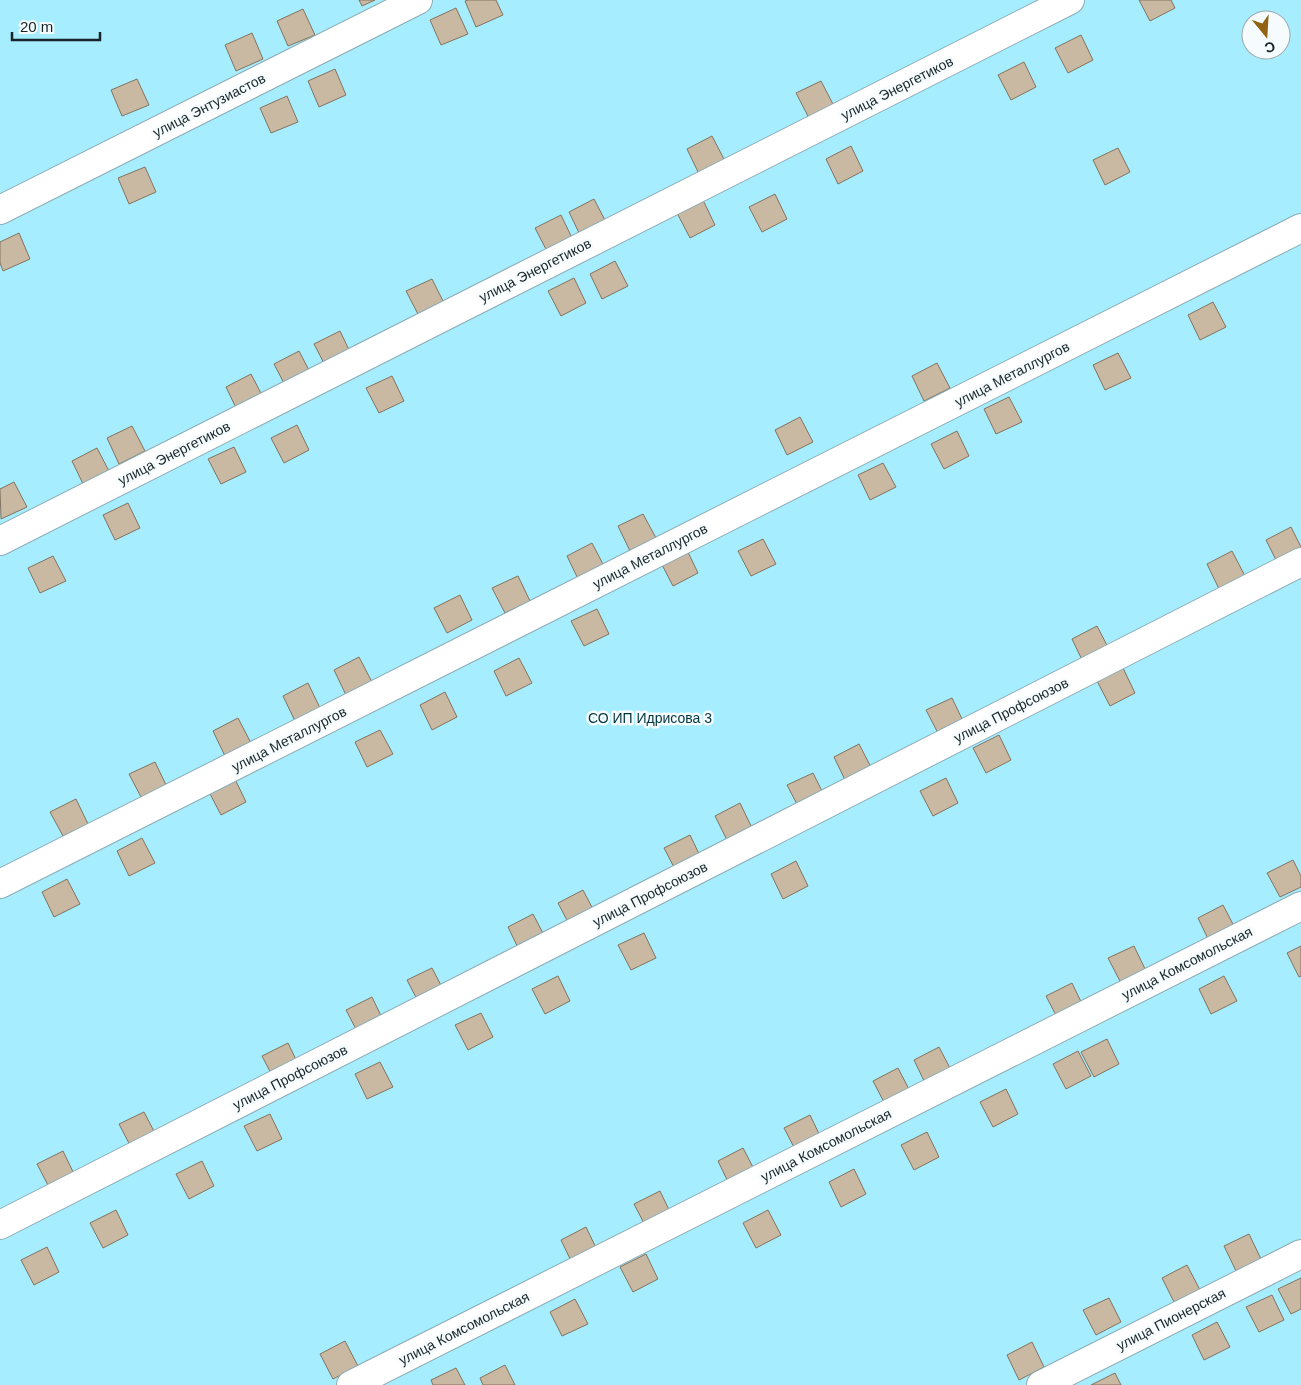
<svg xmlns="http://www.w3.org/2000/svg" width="1301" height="1385" font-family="Arial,sans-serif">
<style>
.green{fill:#a6edff;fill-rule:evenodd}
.building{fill:#cab9a2;stroke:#83735d}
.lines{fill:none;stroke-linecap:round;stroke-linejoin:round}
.minor-casing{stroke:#8cacb5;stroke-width:30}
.minor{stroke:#fff;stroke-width:28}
.labels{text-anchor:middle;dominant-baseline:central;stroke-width:5;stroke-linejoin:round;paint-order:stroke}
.street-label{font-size:14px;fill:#182528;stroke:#f6fcfe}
.park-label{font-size:14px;fill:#00353f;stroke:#f6fcfe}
</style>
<rect width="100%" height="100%" fill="#d2f5fd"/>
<path class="green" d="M0 0H1301V1385H0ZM1251 20H1281V50H1251Z"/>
<g class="building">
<polygon points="359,0 375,0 362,6"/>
<polygon points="468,0 496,0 503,15 476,27 465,1"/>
<polygon points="1139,0 1171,0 1175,8 1150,21"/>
<polygon points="456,8 468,34 441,45 430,20"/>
<polygon points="303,9 315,35 288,46 277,21"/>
<polygon points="252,33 263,59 236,71 225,45"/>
<polygon points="1081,35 1093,60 1068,73 1055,48"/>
<polygon points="1024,62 1036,87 1011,100 998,75"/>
<polygon points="335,69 346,95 319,107 308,81"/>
<polygon points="137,79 149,105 122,116 111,90"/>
<polygon points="821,81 834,106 809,118 796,93"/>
<polygon points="287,96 298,122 271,133 260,108"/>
<polygon points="712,136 725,161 699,174 687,149"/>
<polygon points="851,146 863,171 838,184 826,159"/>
<polygon points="1118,148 1130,172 1105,185 1093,160"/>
<polygon points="145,167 156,192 129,204 118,178"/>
<polygon points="775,194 787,219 762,232 749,207"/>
<polygon points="594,199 607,224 581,237 569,212"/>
<polygon points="703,200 715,225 690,238 677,213"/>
<polygon points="561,215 573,240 548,253 535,228"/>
<polygon points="19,233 30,259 3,271 0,263 0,242"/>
<polygon points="615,261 628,286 602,299 590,274"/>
<polygon points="574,278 586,303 561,316 548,291"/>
<polygon points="432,279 444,303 419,316 406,291"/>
<polygon points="1213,302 1226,327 1200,340 1188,315"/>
<polygon points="340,331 352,356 327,369 314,344"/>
<polygon points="299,351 312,376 287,389 274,364"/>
<polygon points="1118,353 1131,378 1105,390 1093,365"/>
<polygon points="937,363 950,388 924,401 912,376"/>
<polygon points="251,374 264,399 238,412 226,387"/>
<polygon points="392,376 404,401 379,413 366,388"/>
<polygon points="1009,397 1022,422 996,434 984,409"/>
<polygon points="800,417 813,442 787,455 775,430"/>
<polygon points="297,425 309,450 284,463 271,438"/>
<polygon points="132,426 145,451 119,464 107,438"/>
<polygon points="957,431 969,456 944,469 931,444"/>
<polygon points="234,447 246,472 221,484 208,459"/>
<polygon points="97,448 110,473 84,486 72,461"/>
<polygon points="883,463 896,487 870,500 858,475"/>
<polygon points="14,482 27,507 1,519 0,489"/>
<polygon points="128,503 140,528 115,540 103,515"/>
<polygon points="643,514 656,538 630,551 618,526"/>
<polygon points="1291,527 1301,547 1301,553 1278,564 1266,540"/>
<polygon points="763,539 776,564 751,576 738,551"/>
<polygon points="592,543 605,568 579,581 567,556"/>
<polygon points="686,548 698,573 673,586 660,561"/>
<polygon points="1232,551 1245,576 1219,589 1207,564"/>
<polygon points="53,556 66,581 40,593 28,568"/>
<polygon points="518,576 530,601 505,613 492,588"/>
<polygon points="460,595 472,620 447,633 434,608"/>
<polygon points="597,609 609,634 584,646 571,621"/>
<polygon points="1097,626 1110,651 1084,664 1072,639"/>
<polygon points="359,657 372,682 346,695 334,670"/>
<polygon points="519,658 532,683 506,696 494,671"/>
<polygon points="1123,668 1135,693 1110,706 1097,681"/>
<polygon points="308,683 320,708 295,721 283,696"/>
<polygon points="445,692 457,717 432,730 420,705"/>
<polygon points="952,698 964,723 939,735 926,710"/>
<polygon points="238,718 251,743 225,756 213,731"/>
<polygon points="380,730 393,754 367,767 355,742"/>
<polygon points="999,735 1011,760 986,773 973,748"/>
<polygon points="859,744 872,769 846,782 834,757"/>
<polygon points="155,762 167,787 142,799 129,774"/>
<polygon points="813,773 825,797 800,810 787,785"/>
<polygon points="234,777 246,802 221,815 208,790"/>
<polygon points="946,778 958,803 933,816 920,791"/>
<polygon points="76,799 88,824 63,836 50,812"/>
<polygon points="740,803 752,828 727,840 715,816"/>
<polygon points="690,835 702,860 677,873 664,848"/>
<polygon points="142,838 155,863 129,876 117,851"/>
<polygon points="1293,860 1301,876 1301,887 1280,897 1267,873"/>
<polygon points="796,861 808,886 783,899 771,874"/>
<polygon points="67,879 80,904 54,917 42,892"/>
<polygon points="583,890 596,915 571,928 558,903"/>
<polygon points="1223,905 1236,930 1210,943 1198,918"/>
<polygon points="533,914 546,939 520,952 508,927"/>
<polygon points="644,933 656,958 631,970 618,945"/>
<polygon points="1134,946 1146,971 1121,983 1108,958"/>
<polygon points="1301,946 1301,976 1299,977 1287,953"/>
<polygon points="432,968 445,993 420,1005 407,980"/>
<polygon points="558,976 570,1001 545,1014 532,989"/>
<polygon points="1224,976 1237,1001 1211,1014 1199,989"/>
<polygon points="1072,983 1084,1008 1059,1021 1046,996"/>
<polygon points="372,997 384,1022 359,1035 346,1010"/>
<polygon points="481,1013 493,1037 468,1050 455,1025"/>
<polygon points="1107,1039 1119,1064 1094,1077 1081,1052"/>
<polygon points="288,1043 300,1068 275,1081 262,1056"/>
<polygon points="939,1047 952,1072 926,1085 914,1060"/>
<polygon points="1078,1051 1091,1076 1066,1089 1053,1064"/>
<polygon points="380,1062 393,1087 367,1099 355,1074"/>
<polygon points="898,1068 911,1093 886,1106 873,1081"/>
<polygon points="1006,1089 1018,1114 993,1127 980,1102"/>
<polygon points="144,1112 157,1137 132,1149 119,1124"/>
<polygon points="270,1114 282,1139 257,1151 244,1126"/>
<polygon points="810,1115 822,1140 797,1153 784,1128"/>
<polygon points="927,1132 939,1157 914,1170 901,1145"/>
<polygon points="743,1148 756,1173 730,1186 718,1161"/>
<polygon points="63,1151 75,1176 50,1189 37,1164"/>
<polygon points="202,1161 214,1186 189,1199 176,1174"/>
<polygon points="854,1169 866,1194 841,1207 829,1182"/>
<polygon points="660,1191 672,1216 647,1229 634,1204"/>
<polygon points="116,1210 128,1235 103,1248 90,1223"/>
<polygon points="768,1210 781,1235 756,1248 743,1223"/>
<polygon points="586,1227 598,1252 573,1265 561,1240"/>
<polygon points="1249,1234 1261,1259 1236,1271 1224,1246"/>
<polygon points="47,1247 59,1272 34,1285 21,1260"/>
<polygon points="646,1254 658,1279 633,1292 620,1267"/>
<polygon points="1187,1265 1200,1290 1174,1302 1162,1278"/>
<polygon points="1301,1278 1301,1309 1291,1314 1278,1289"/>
<polygon points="1272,1295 1284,1320 1259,1332 1246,1307"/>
<polygon points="1109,1298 1121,1322 1096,1335 1083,1310"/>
<polygon points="575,1299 588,1324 562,1336 550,1312"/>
<polygon points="1217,1322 1230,1347 1204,1360 1192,1335"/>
<polygon points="345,1341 358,1366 333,1379 320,1354"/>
<polygon points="1032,1342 1044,1367 1019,1380 1007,1355"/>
<polygon points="505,1365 515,1385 483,1385 480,1378"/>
<polygon points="456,1368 465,1385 433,1385 431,1380"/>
<polygon points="1115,1373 1121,1385 1091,1385"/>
</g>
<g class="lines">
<g class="minor-casing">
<g id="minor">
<polyline points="0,210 418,0"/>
<polyline points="0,541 1070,0"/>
<polyline points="0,884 1301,228"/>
<polyline points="0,1225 1301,562"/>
<polyline points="351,1385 1301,906"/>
<polyline points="1041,1385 1301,1254"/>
</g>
</g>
<use href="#minor" class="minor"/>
</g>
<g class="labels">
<g class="street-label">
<text transform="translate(897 88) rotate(-27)">улица Энергетиков</text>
<text transform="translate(209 105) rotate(-27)">улица Энтузиастов</text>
<text transform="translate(535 270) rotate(-27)">улица Энергетиков</text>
<text transform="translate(1012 374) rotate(-27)">улица Металлургов</text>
<text transform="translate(174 453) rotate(-27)">улица Энергетиков</text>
<text transform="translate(650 556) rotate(-27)">улица Металлургов</text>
<text transform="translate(1011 710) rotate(-27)">улица Профсоюзов</text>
<text transform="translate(289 739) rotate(-27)">улица Металлургов</text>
<text transform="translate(650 894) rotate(-27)">улица Профсоюзов</text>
<text transform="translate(1187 963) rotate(-27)">улица Комсомольская</text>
<text transform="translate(290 1077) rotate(-27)">улица Профсоюзов</text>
<text transform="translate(826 1145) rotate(-27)">улица Комсомольская</text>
<text transform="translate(1171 1319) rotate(-27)">улица Пионерская</text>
<text transform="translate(464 1328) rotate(-27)">улица Комсомольская</text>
</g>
<g class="park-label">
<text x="650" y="718">СО ИП Идрисова 3</text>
</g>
</g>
<g transform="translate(1266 35) rotate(162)"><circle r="24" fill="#f6fcfe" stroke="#9da6a8"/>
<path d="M0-4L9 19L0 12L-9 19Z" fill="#926310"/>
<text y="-8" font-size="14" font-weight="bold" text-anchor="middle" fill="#182528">С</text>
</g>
<path d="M12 32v8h88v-8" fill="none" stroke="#182528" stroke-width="2.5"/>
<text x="20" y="32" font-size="15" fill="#182528" stroke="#f6fcfe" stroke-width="4" paint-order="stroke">20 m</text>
</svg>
